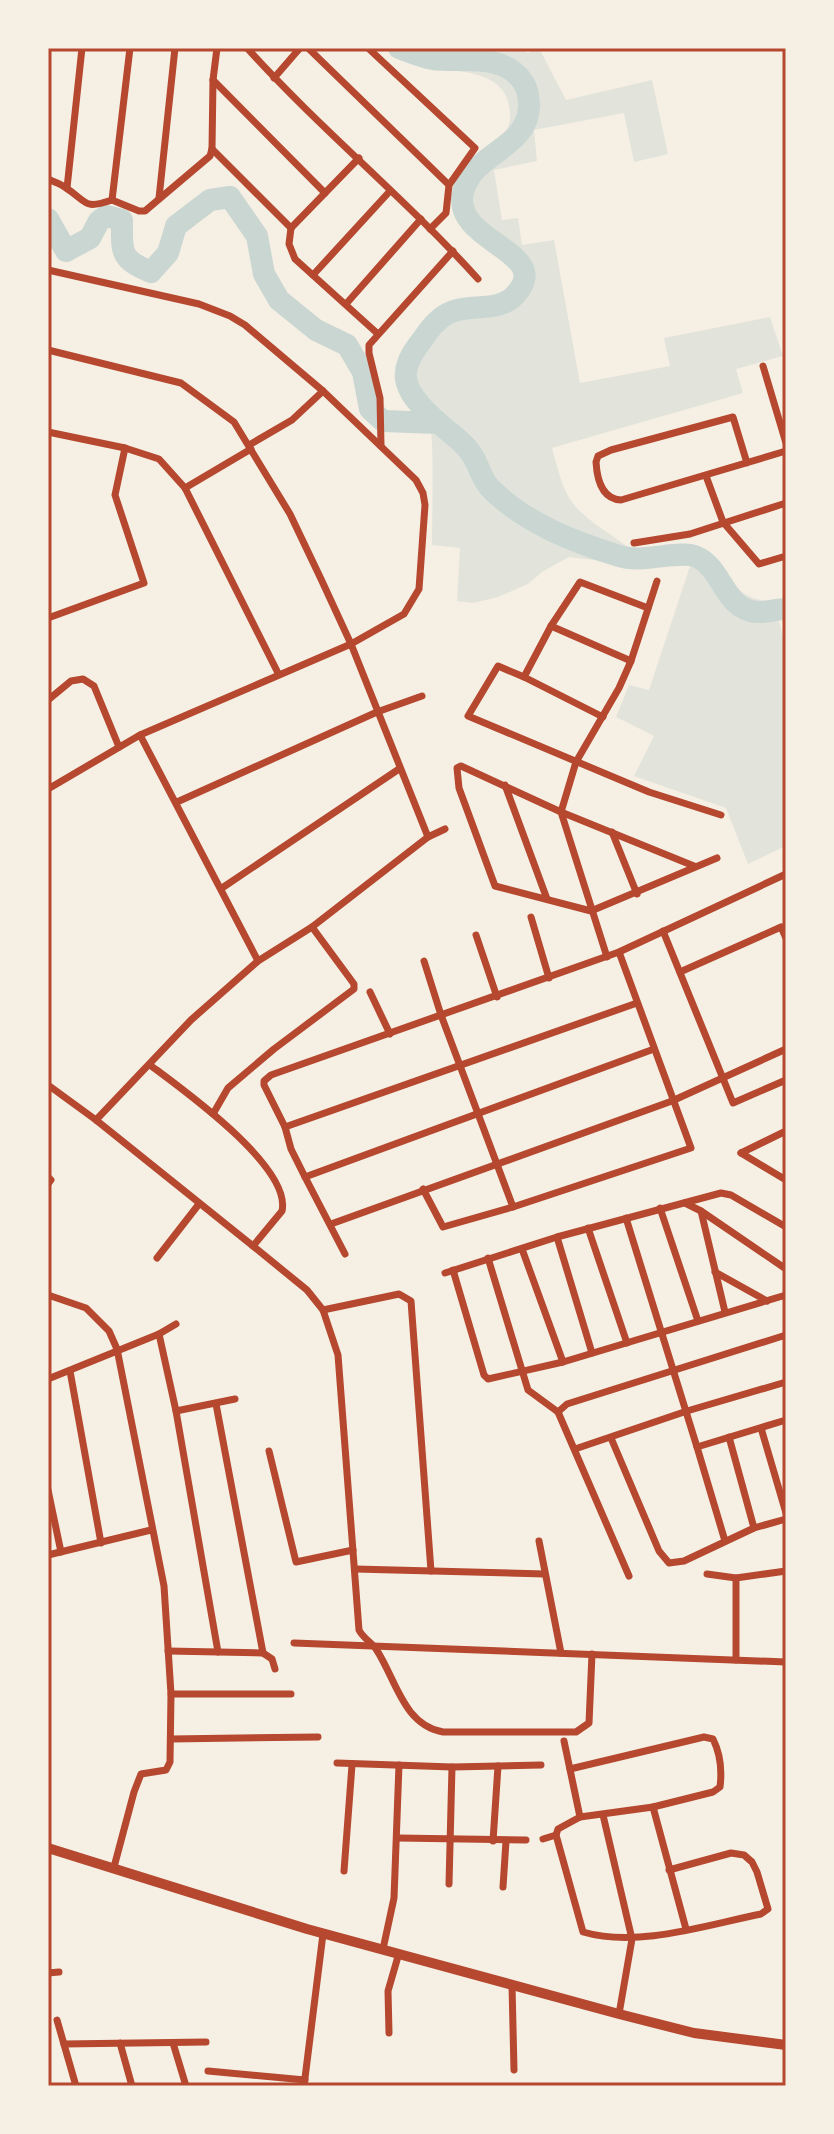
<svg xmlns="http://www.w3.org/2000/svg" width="834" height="2134" font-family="'Sofia Sans Condensed',sans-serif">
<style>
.green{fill:#e2e4dc}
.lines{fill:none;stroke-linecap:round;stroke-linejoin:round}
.river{stroke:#c9d6d2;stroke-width:22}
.minor{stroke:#b5482f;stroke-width:7}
.secondary{stroke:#b5482f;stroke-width:10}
.neatline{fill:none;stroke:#b5482f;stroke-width:3}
</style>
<rect width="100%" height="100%" fill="#f6efe4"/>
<path class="green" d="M389 48H518L528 53 539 48 566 100 652 80 668 154 634 162 624 113 534 130 537 161 494 170 502 220 518 218 522 245 554 240 580 383 670 366 664 338 770 317 783 356 736 369 743 393 552 448C566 499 567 505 611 535 618 540 629 549 637 550 655 553 676 540 692 545 730 556 724 602 774 601L786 649V846L748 864 726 808 634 776 654 736 616 717 629 685 649 690 692 560 627 564 569 557 542 572 528 584 498 597 473 603 457 601 460 548 432 545C432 506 434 467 431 428 430 421 426 418 422 413 402 387 395 369 415 341 423 330 431 316 443 309 467 295 496 308 517 286 520 250 467 245 459 213 445 157 510 152 510 117 511 52 423 84 389 48Z"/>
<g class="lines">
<g class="river">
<path d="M399 48C410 52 422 57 433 59 463 63 503 52 523 82 527 87 529 98 529 105 529 149 473 152 463 192 451 243 556 251 515 295 498 314 468 302 447 314 436 320 429 330 422 340 415 349 407 360 406 372 402 397 443 426 460 441 480 458 478 477 492 490 527 524 574 542 619 556 644 564 679 549 697 557 723 569 724 609 756 612 766 613 776 609 786 609"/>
<path d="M48 219 66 251 90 238 99 221 106 216 122 220C122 252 119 259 151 272L168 253 176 226 210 200 230 197 257 236 264 274 279 300 316 330 347 345 363 372 370 409 383 421 438 423"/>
</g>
<g class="minor">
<path d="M247 48C320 129 405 198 478 279"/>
<polyline points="308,48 449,185"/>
<polyline points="368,48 475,148 449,185 446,213 430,229"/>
<polyline points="274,78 300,48"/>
<polyline points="213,80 325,193"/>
<polyline points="212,149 291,228"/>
<path d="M48 179C54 182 61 184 66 188 88 202 83 210 112 200"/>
<polyline points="67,188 82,48"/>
<polyline points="159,198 175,48"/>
<polyline points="112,200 139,211 145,211 210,156 212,149 213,80 217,48"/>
<polyline points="112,200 130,48"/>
<polyline points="291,228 289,244 295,259 378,334"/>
<polyline points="291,228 359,158"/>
<polyline points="48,270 199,304 230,316 245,325 323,391 416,480 423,493 425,505 419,589 404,614 351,644 140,735 48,789"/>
<polyline points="313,275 390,191"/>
<polyline points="346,304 421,219"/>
<polyline points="48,350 181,383 234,422 290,514 321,579 351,644 428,837"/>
<polyline points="763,366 786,443"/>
<polyline points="48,432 125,448 159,459 185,488 278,673"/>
<polyline points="249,445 292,420 323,391"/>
<polyline points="381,446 380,398 369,353 369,345 453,251"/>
<path d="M747 463 733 417 611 450 598 456 596 462C597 479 602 499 621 500L786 451"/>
<polyline points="706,476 723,522 759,564 786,556"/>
<polyline points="185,488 251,449"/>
<polyline points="634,543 690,534 786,503"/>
<polyline points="657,581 631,661 619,688 576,762 561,812 694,866"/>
<polyline points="48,618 144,583 115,495 125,448"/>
<polyline points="551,626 631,661"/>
<polyline points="524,677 498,666 468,716 649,792 721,815"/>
<polyline points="48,700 71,681 83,679 94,686 119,747"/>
<polyline points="603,717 524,677 551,626 580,582 648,608"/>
<polyline points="140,735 258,961"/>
<polyline points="505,785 547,899"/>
<polyline points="177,802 377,712 422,696"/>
<polyline points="612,832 637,894"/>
<polyline points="222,888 399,769"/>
<polyline points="531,917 549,978"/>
<polyline points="663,931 733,1103 786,1080"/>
<polyline points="476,935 497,997"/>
<polyline points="607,957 561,812 461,766 457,768 459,788 495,886 591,911 717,858"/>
<polyline points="424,961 441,1015 513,1207"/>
<polyline points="680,972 781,927 786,938"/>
<polyline points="370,992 390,1034"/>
<polyline points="654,1049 305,1177 291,1149 285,1127 264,1085 264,1081 271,1075 619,952 786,874"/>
<path d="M150 1065C182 1089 292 1167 282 1211L253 1246"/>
<path d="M48 1085 96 1120 253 1246 307 1290 323 1310 338 1355 359 1630C363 1638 371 1642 376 1649 396 1679 403 1725 443 1732H576L589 1723 592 1654"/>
<polyline points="213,1114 228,1088 274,1049 354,989 354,984 312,927"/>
<polyline points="96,1120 191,1020 258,961 312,927 428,837 445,829"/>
<polyline points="285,1127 637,1003"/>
<polyline points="741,1153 786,1180"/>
<polyline points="741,1153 786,1131"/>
<polyline points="48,1177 51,1180 48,1184"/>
<polyline points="305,1177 345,1254"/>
<polyline points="423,1189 443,1227 513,1207 691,1148 619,952"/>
<polyline points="685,1203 701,1211 786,1269"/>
<polyline points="660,1208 698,1321"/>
<polyline points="701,1211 725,1312"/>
<polyline points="626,1218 697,1447"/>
<polyline points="331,1224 672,1101 786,1049"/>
<polyline points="588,1228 627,1343"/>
<polyline points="557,1237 592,1353"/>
<polyline points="522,1249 563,1362"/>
<polyline points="157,1258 199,1204"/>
<polyline points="488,1258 528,1390 558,1412"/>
<polyline points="453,1270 484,1375 488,1379 563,1362 786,1295"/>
<polyline points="715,1272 767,1301"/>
<polyline points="445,1273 557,1237 721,1193 731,1195 786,1227"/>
<polyline points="48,1295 86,1308 109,1331 117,1349 164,1586 171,1694 170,1762 166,1770 141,1774 134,1792 114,1867"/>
<polyline points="323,1310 399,1294 411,1301 431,1571"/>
<polyline points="159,1334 176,1411 218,1652"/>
<polyline points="70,1371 101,1543"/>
<polyline points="48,1379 159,1334 176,1324"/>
<polyline points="176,1411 235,1399"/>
<polyline points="761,1428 786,1513"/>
<polyline points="729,1437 754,1528"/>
<polyline points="611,1438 659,1551 669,1563 684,1561 754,1528 786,1519"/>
<polyline points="575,1449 687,1411 786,1382"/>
<polyline points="269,1451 296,1562 353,1550"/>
<polyline points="48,1490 61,1552"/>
<polyline points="539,1541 561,1653"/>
<polyline points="725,1541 697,1447 786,1420"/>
<polyline points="48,1555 151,1530"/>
<polyline points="355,1569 545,1574"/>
<polyline points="707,1574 736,1578"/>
<polyline points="629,1576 558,1412 567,1404 786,1335"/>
<polyline points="294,1643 786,1662"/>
<polyline points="168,1651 263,1653 216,1404"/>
<polyline points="263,1653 272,1659 275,1669"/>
<polyline points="736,1660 736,1578 786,1571"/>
<polyline points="171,1694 291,1694"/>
<polyline points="171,1739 318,1737"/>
<polyline points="564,1741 580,1817"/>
<polyline points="337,1763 452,1767 541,1765"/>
<path d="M570 1769 704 1737 713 1739C720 1753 722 1771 720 1787L713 1792 653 1807 580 1817 558 1829 556 1835 583 1932C638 1948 706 1925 761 1914L768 1909 757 1872 752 1862 744 1855 731 1853 669 1870"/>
<polyline points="653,1807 686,1929"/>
<polyline points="603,1815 632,1939 619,2014"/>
<polyline points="398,1838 526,1840"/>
<polyline points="543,1839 556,1835"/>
<polyline points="493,1841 498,1766"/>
<polyline points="344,1871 352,1765"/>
<polyline points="449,1884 452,1767"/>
<polyline points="503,1887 506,1841"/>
<polyline points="383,1949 394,1898 399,1765"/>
<polyline points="48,1973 59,1972"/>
<polyline points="512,1985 514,2070"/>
<polyline points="57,2020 76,2086"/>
<polyline points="389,2033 388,1991 399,1953"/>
<polyline points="120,2043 132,2086"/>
<polyline points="173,2043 186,2086"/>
<polyline points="64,2044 206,2042"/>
<polyline points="208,2071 305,2080"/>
<polyline points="304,2086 323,1934"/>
</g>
<polyline class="secondary" points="48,1848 307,1929 619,2014 694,2033 786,2045"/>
</g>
<rect width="834" height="2134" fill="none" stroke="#f6efe4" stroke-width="100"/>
<rect x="50" y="50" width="734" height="2034" class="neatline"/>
</svg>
